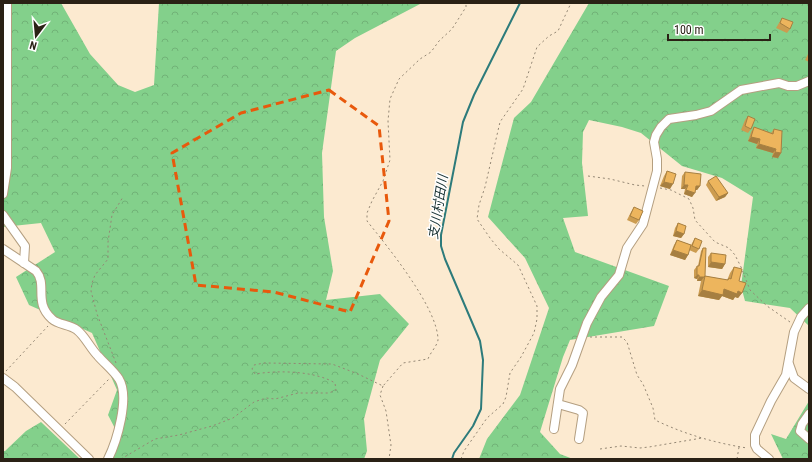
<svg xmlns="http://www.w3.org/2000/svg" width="812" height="462" font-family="'Roboto Condensed','Noto Sans JP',sans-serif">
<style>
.forest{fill:url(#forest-crowns)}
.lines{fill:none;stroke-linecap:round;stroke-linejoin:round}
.stream{stroke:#2d7b7b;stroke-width:2}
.minor-casing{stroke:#b49f80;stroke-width:10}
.path{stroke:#948774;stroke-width:1;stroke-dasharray:2 3;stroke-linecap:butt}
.minor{stroke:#fff;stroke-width:8}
.wall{fill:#cc9c50}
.shaded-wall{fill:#a67f41}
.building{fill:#edb55d;stroke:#a67f41}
.marked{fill:none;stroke:#e8590c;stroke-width:3;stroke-dasharray:8 5;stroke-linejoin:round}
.labels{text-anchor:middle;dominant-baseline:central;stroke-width:3;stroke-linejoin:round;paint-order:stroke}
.water-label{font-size:13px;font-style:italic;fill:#183132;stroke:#fff}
</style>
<defs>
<pattern id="forest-crowns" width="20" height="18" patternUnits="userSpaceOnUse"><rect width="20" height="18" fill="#83d08b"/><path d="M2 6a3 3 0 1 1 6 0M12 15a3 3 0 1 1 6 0" fill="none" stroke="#71b277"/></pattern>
</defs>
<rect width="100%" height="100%" fill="#fcead0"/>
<g class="forest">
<polygon points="3,3 61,3 90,54 118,85 135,92 154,85 159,3 422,3 355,38 336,51 322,153 324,217 333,271 326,300 380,294 409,324 380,360 364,419 367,451 364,459 107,459 120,438 108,415 117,390 92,333 29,305 16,277 55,252 41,223 3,227"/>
<polygon points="589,3 809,3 809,326 790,308 745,301 741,286 753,197 722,178 682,166 641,133 622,127 589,120 583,132 582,163 588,216 563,218 575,252 669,286 654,326 570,340 563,357 540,432 560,454 573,459 479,459 487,439 520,395 549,308 525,258 488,217 514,118 531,102"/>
<polygon points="809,401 809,459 783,459 771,434 786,439"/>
<polygon points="41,422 80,459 3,459 3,451 5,451 26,431"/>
</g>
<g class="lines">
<polyline class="stream" points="452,459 454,453 473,426 481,409 483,360 480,341 445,259 441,246 441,235 463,122 474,95 520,3"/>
<g class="minor-casing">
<g id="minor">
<polyline points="3,194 7,168 7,3"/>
<polyline points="3,215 25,246 24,263"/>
<path d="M3 249 36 271C48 285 33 302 52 319 58 325 70 324 77 330 85 336 90 348 98 356 105 364 113 370 119 379 130 397 117 441 108 459"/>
<polyline points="789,364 794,378 809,389"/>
<polyline points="3,378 15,387 89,459"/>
<polyline points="558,404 579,410 583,413 579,439"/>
<polyline points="809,414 802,424 800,431 809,439"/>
<polyline points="554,429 560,389 572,365 587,323 601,297 619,275 627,248 643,224 657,171 657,159 654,142 656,135 661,127 669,119 696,115 711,111 741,90 779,83 788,86 797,86 809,81"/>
<polyline points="769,459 757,449 755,445 755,435 771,401 786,375 794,332 801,317 809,308"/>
</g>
</g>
<g class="path">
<polyline points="588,176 610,179 635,185 645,186"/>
<polyline points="660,188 671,190 689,199 693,208 695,220 715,242 729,248 735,255 741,267 750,290 767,306 790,322"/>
<path d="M590 337H622L627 342 637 375 643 384 653 408 655 420C684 434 715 443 747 448"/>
<polyline points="116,363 97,314 91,291 92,283 95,275 108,259 108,242 112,215 123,197"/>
<polyline points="6,371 48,326"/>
<polyline points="383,386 380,395 386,411 391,445 389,459"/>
<polyline points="65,424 109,379"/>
<polyline points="600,449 621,446 640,448 649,447 702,438"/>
<path d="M121 459 155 439 179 435 212 426 233 418 254 402 266 398 275 399 298 393H329L336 390 335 383C315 371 279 370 255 374L252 369 254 365 264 363 332 364 358 374 383 386 403 363 428 359C430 353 437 346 438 340 438 308 387 246 367 221V213L372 201 383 181 390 160 388 121 390 99 399 79 420 59 431 52 439 41 452 29 466 7V3"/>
<polyline points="461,459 464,451 487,418 503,404 506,397 510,373 521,357 534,333 537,319 537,306 518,265 499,249 490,238 477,219 479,205 485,187 500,122 523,89 537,47 549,36 558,31 571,3"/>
<polyline points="737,459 739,447"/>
</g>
<use href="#minor" class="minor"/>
</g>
<g class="wall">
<polygon points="782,18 790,29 787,33 776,28"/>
<polygon points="809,52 809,62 805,60"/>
<polygon points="748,116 751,129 748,133 741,130 745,120"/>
<polygon points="754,127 771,133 774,129 781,153 778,158 772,157 773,153 756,148 757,144 748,141 751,132"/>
<polygon points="667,171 670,189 660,186 664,176"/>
<polygon points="685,172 700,186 697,190 695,190 692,197 684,194 685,189 681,189 682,176"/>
<polygon points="708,181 728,193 725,197 716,201 706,185"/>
<polygon points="634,207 639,220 636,224 627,220 631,212"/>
<polygon points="678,223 684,234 681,238 673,236 675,228"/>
<polygon points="695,238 699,249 696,253 689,250 688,255 685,260 670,255 674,245 677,240 691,245"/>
<polygon points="703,248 705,276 727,280 728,278 730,273 734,267 742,293 738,298 735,297 733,300 722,296 719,300 698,296 701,281 697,281 697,279 694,278 694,270 697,266 698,266 701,251"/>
<polygon points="711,253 725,264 722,269 708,267 708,257"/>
</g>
<g class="shaded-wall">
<polygon points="751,137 760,139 757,144 748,141"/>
<polygon points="759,144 776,149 773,153 756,148"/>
<polygon points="775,152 781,153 778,158 772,157"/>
<polygon points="664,182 673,184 670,189 660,186"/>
<polygon points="684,185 688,185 685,189 681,189"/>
<polygon points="696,186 700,186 697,190 694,190"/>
<polygon points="686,190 695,193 692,197 684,194"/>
<polygon points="728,193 725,197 716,201 719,197"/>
<polygon points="676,231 684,234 681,238 673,236"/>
<polygon points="673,250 688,255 685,260 670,255"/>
<polygon points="711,262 725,264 722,269 708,267"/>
<polygon points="697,275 699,275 697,279 694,278"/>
<polygon points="699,277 704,277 701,281 697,281"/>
<polygon points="724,289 738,291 742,293 738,298 735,297 733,300 722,296 719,300 698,296 702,290"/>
</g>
<g class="building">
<polygon points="782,18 793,22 790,29 780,23"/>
<polygon points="748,116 755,119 751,129 745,126"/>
<polygon points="754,127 773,134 774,129 782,131 781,153 775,152 776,149 759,144 760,139 751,137"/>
<polygon points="667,171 676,174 673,184 664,182"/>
<polygon points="685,172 701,174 700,186 696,186 695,193 686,190 688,185 684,185"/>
<polygon points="716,176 728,193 719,197 708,181"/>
<polygon points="634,207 643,211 639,220 630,216"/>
<polygon points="678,223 686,226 684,234 676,231"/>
<polygon points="695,238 702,241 699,249 692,246"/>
<polygon points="677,240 691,245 688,255 673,250"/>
<polygon points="703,248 706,248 705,276 704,277 699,277 699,275 697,275 697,266 699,266"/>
<polygon points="711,253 726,255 725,264 711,262"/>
<polygon points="734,267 742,269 739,281 746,283 742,293 738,291 737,294 724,289 723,295 702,290 705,276 728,280 729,278 731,279"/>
</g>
<path class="marked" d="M329 90 379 126 389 221 350 312 274 292 196 285 172 153 241 113Z"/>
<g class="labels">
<g class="water-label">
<text transform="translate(438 207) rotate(-81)">支川村田川</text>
</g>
</g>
<rect width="812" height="462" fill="none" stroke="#2a2115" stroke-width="8"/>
<g transform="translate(36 36) rotate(196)" stroke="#ffffff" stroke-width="3" paint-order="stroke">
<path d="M0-3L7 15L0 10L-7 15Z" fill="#2a2115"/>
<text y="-6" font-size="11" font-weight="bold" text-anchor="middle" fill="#2a2115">N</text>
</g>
<path d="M668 34v6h102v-6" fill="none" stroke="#2a2115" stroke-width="2"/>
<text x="674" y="34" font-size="12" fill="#2a2115" stroke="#ffffff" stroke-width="3" paint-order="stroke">100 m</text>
</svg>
